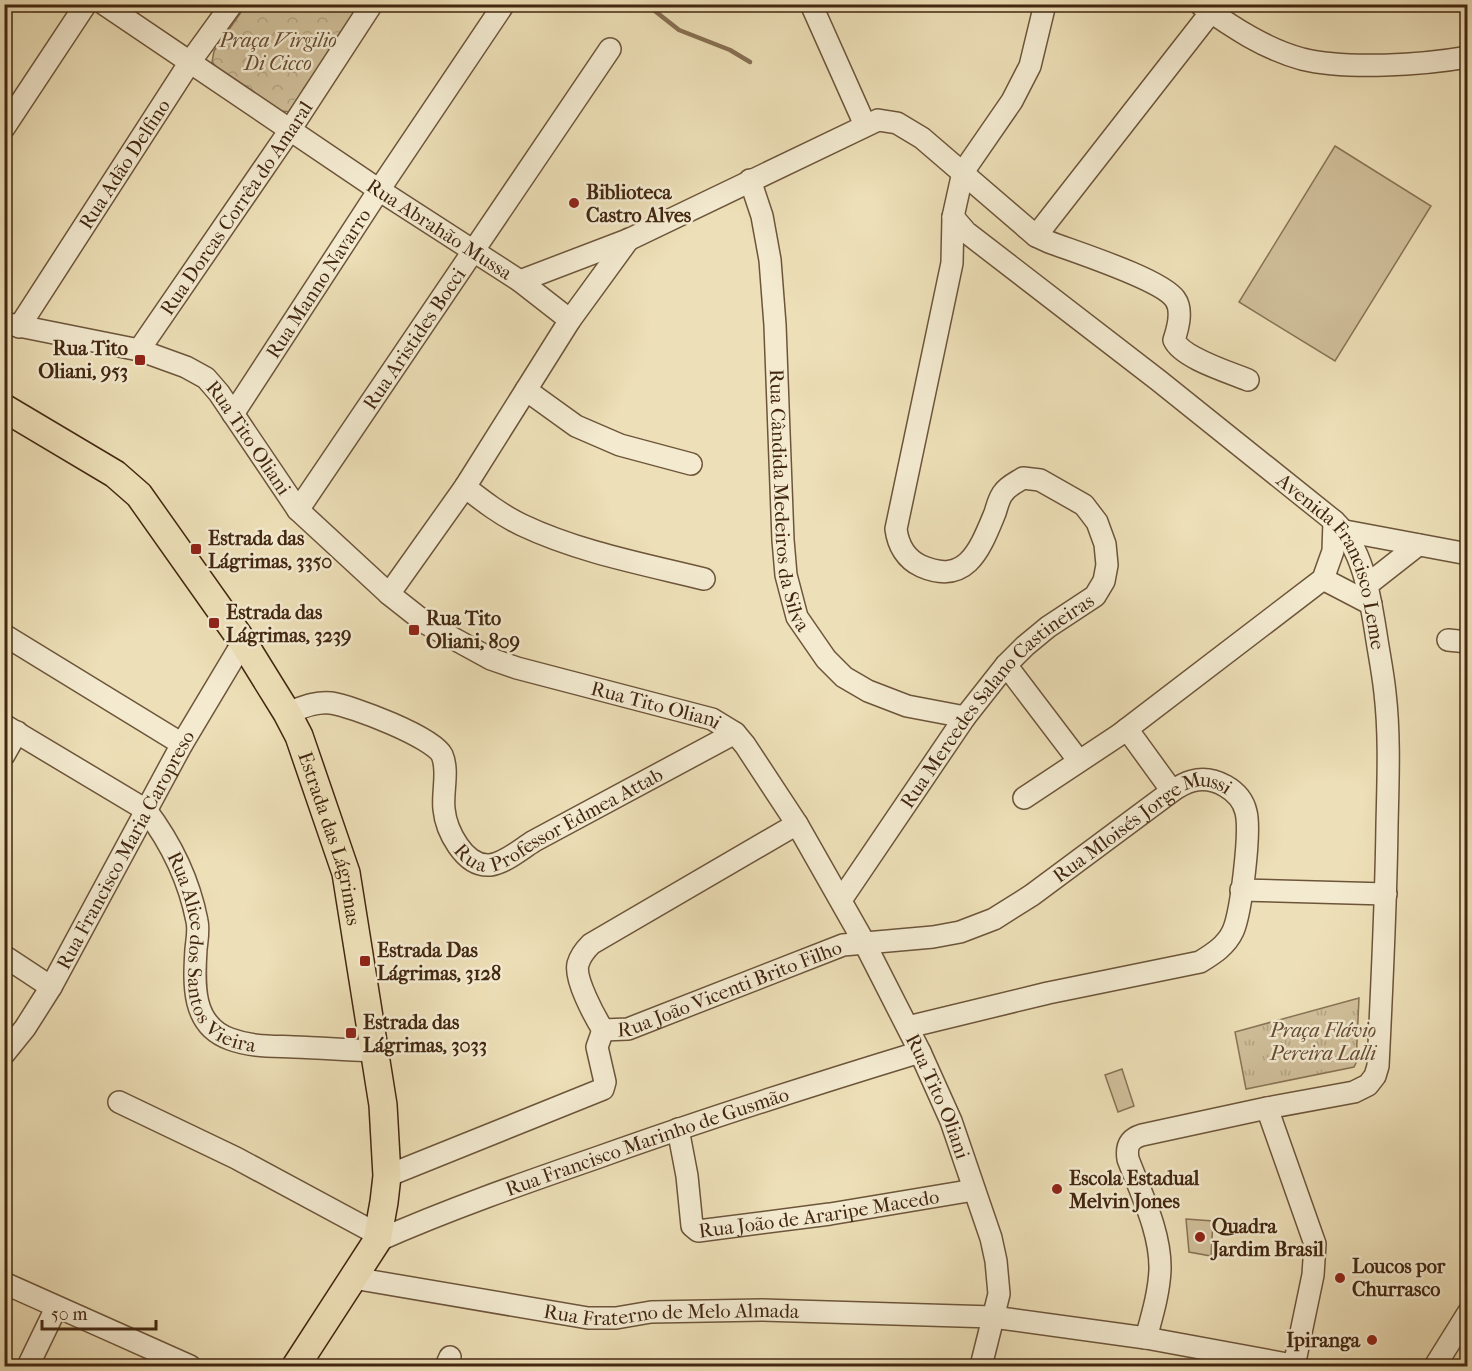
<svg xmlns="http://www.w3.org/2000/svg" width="1472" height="1371" font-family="'IM FELL French Canon',serif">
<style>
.grass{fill:#d0c09b;stroke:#897456;stroke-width:1.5}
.forest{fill:url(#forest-crowns);stroke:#897456;stroke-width:1.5}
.park{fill:url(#park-tufts);stroke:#897456;stroke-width:1.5}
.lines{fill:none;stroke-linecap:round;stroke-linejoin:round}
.stream{stroke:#867052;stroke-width:4.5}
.minor-casing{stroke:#6d553a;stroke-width:24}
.major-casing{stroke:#422710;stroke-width:30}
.minor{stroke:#f3ead0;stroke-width:21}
.major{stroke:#eddfb7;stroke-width:27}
.poi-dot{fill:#8f2418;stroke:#f3ead0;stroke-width:2}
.labels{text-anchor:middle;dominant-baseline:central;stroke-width:5;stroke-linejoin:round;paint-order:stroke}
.park-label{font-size:20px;font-style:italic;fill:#664d33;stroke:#f3ead0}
.street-label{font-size:20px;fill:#422710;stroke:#f3ead0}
.poi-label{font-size:20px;font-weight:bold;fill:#422710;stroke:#f3ead0;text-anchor:start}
</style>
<defs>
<pattern id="forest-crowns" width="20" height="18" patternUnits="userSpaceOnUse" patternTransform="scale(1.5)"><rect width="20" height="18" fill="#d0c09b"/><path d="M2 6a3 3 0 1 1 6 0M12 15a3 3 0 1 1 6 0" fill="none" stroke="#b4a584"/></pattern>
<pattern id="park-tufts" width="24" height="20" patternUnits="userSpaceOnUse" patternTransform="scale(1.5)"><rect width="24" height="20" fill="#d0c09b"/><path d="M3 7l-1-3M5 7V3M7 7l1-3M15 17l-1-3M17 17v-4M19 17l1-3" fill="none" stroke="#b4a584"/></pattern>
</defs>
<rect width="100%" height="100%" fill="#eddfb7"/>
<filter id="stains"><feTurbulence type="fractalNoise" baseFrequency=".00333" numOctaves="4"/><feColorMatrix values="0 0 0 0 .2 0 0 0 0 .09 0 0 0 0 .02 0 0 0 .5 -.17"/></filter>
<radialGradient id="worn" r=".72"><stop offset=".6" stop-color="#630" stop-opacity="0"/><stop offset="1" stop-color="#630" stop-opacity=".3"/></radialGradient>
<g class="grass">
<polygon points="1335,146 1431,206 1335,361 1239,302"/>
<polygon points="1122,1069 1134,1106 1118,1112 1105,1075"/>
<polygon points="1186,1219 1213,1221 1211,1256 1189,1252"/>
</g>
<polygon class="forest" points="246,5 364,5 291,112 282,111 217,68 212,62 214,51"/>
<polygon class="park" points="1359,998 1356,1063 1354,1067 1246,1089 1235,1032"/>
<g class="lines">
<polyline class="stream" points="646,4 679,30 730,50 750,62"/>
<g class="minor-casing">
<g id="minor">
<path id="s1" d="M104 4 379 190 520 281 630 239 878 120 897 123 922 138 1036 236 1049 242C1075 252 1161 279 1175 299 1183 310 1178 328 1174 340 1182 358 1229 372 1248 380"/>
<polyline points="811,4 865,125"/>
<path d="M1201 5C1232 27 1265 49 1302 59 1347 70 1422 65 1468 57"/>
<polyline points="4,128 86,4"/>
<path id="s2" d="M750 180 762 216 770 260 775 325 783 540 786 575 797 617 826 659 844 677 868 691 907 706 965 717"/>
<path id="s3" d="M953 217 966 232 1158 380 1334 521C1363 548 1370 596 1376 634 1379 654 1383 673 1385 693 1390 736 1388 781 1387 825 1386 905 1382 985 1378 1066L1375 1076 1368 1085 1354 1092 1267 1108 1142 1135C1129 1139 1126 1146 1128 1159 1141 1194 1161 1232 1160 1270 1159 1293 1152 1316 1146 1338"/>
<polyline points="1036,236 1211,12"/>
<polyline points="520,281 570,320"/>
<path id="s4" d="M4 323 139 350 186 367 206 378 219 393 298 510 389 594 427 624 491 659 517 668 712 719 735 733 745 745 797 824 864 942 920 1052 951 1121 991 1238 996 1261 999 1294 981 1366"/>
<path id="s5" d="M19 327 190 62 232 4"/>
<path id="s6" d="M139 350 290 130 372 4"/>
<polyline points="526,390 576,426 620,445 691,464"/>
<path id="s7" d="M233 414 379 190 504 4"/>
<path d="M465 487C483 501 501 515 522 525 579 552 643 564 704 579"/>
<path id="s8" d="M298 510 610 49"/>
<polyline points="1345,531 1468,554"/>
<polyline points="1323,579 1371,604"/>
<polyline points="1367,585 1418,545"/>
<polyline points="389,594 465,487 570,320 629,239"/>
<polyline points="4,635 182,744"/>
<polyline points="1448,640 1468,642"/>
<polyline points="1006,665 1079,761"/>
<path id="s9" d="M287 713C301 708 316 701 331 703 352 706 433 737 442 755 449 771 442 792 444 809 446 830 464 867 490 865 505 863 521 849 534 841L735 733"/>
<path id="s10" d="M4 725 146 810C171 843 189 880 197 921 199 930 197 940 196 949 194 983 191 1025 230 1039 251 1047 272 1046 294 1047 321 1048 349 1050 376 1051"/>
<polyline points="1127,729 1172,791"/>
<polyline points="4,755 17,732"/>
<polyline points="1024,798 1119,735 1323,579 1333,551 1334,521"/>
<path id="s11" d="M797 824 591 944C586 949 580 957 578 964 574 979 595 1017 603 1030L628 1029 843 945 933 937 960 932 994 919 1032 895 1172 791C1178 787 1185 783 1192 781 1214 775 1241 790 1246 812 1251 832 1241 913 1233 931 1226 946 1213 954 1200 962L1048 993 908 1027"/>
<polyline points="1241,890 1386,894"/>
<path id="s12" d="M841 900 965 717 1006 665 1025 646 1048 627 1095 596 1104 581 1107 565 1105 544 1097 522 1084 505 1040 480 1023 478C1017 482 1008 486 1004 492 999 497 997 507 995 513 980 549 967 586 921 566 906 559 898 545 896 529L952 263 953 217 963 172 1012 101 1030 66 1045 4"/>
<polyline points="4,956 51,987"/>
<path id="s13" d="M4 1054 25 1028 51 987 182 744 243 642"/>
<polyline points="119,1102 236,1158 379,1235"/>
<polyline points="1267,1108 1315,1244 1313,1275 1294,1366"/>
<path id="s14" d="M678 1129 687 1176 692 1226 698 1231 830 1214 974 1190"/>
<polyline points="387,1176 603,1089 605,1082 597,1047 603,1030"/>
<path id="s15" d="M377 1241C449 1209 524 1183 599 1157 705 1119 812 1085 920 1052"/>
<path id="s16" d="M353 1278 588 1318H616L651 1312 762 1310 993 1317 1146 1338 1298 1366"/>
<polyline points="4,1283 190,1366"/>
<polyline points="28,1366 56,1308"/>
<polyline points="446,1366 450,1357"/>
<polyline points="1435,1366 1468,1313"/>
</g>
</g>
<g class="major-casing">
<g id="major">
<path id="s17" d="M4 408 115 474 139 495 243 642 287 713 299 736 346 873 383 1105 387 1176 384 1202 377 1241 296 1366"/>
</g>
</g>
<use href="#minor" class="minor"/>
<use href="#major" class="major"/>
</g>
<g class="poi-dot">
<circle cx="574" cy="203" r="6"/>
<rect x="134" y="354" width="12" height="12" rx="3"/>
<rect x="190" y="543" width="12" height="12" rx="3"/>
<rect x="208" y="617" width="12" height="12" rx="3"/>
<rect x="408" y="624" width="12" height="12" rx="3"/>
<rect x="359" y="955" width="12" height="12" rx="3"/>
<rect x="345" y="1027" width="12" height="12" rx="3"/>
<circle cx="1057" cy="1189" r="6"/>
<circle cx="1200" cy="1237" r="6"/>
<circle cx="1340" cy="1278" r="6"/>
<circle cx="1372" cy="1340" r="6"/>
</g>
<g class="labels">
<g class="park-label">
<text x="278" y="40">Praça Virgilio<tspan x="278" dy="23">Di Cicco</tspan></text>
<text x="1323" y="1030">Praça Flávio<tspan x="1323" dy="23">Pereira Lalli</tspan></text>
</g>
<g class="street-label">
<text stroke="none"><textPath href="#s5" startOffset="194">Rua Adão Delfino</textPath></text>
<text stroke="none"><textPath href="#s6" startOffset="172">Rua Dorcas Corrêa do Amaral</textPath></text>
<text stroke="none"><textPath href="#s1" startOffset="404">Rua Abrahão Mussa</textPath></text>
<text stroke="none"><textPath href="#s7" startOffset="156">Rua Manno Navarro</textPath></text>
<text stroke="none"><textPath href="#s8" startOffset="207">Rua Aristides Bocci</textPath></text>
<text stroke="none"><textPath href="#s4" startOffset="284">Rua Tito Oliani</textPath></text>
<text stroke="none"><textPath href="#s2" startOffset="324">Rua Cândida Medeiros da Silva</textPath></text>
<text stroke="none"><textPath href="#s3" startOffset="522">Avenida Francisco Leme</textPath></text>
<text stroke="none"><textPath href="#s12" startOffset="255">Rua Mercedes Salano Castineiras</textPath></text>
<text stroke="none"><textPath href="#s4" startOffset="788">Rua Tito Oliani</textPath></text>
<text stroke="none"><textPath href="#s9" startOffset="381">Rua Professor Edmea Attab</textPath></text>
<text stroke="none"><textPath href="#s17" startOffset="558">Estrada das Lágrimas</textPath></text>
<text stroke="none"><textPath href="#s11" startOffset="922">Rua Mloisés Jorge Mussi</textPath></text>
<text stroke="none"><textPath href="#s13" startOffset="238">Rua Francisco Maria Caropreso</textPath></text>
<text stroke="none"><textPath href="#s10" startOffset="332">Rua Alice dos Santos Vieira</textPath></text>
<text stroke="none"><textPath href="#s11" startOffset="468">Rua João Vicenti Brito Filho</textPath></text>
<text stroke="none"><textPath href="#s4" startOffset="1290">Rua Tito Oliani</textPath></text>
<text stroke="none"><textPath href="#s15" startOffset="288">Rua Francisco Marinho de Gusmão</textPath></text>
<text stroke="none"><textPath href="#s14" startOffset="228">Rua João de Araripe Macedo</textPath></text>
<text stroke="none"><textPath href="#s16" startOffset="322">Rua Fraterno de Melo Almada</textPath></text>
</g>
<g class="poi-label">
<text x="586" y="192">Biblioteca<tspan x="586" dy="23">Castro Alves</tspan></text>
<text x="128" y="348" text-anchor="end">Rua Tito<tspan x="128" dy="23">Oliani, 953</tspan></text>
<text x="208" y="538">Estrada das<tspan x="208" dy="23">Lágrimas, 3350</tspan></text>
<text x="226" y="612">Estrada das<tspan x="226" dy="23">Lágrimas, 3239</tspan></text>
<text x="426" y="618">Rua Tito<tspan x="426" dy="23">Oliani, 809</tspan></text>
<text x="377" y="950">Estrada Das<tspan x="377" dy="23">Lágrimas, 3128</tspan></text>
<text x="363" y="1022">Estrada das<tspan x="363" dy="23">Lágrimas, 3033</tspan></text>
<text x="1069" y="1178">Escola Estadual<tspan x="1069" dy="23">Melvin Jones</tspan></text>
<text x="1212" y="1226">Quadra<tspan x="1212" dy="23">Jardim Brasil</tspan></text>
<text x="1352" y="1266">Loucos por<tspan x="1352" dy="23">Churrasco</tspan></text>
<text x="1360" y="1340" text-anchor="end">Ipiranga</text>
</g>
</g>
<rect width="1472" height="1371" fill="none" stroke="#eddfb7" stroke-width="24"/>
<rect x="6" y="6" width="1460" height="1359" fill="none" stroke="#422710" stroke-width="3"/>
<rect x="12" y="12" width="1448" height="1347" fill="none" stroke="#422710" stroke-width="1.5"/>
<path d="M42 1320v9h114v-9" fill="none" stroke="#422710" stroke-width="3"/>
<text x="51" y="1320" font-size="18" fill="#422710" stroke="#f3ead0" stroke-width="4.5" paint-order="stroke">50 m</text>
<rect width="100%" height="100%" filter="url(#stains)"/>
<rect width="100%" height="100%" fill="url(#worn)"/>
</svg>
